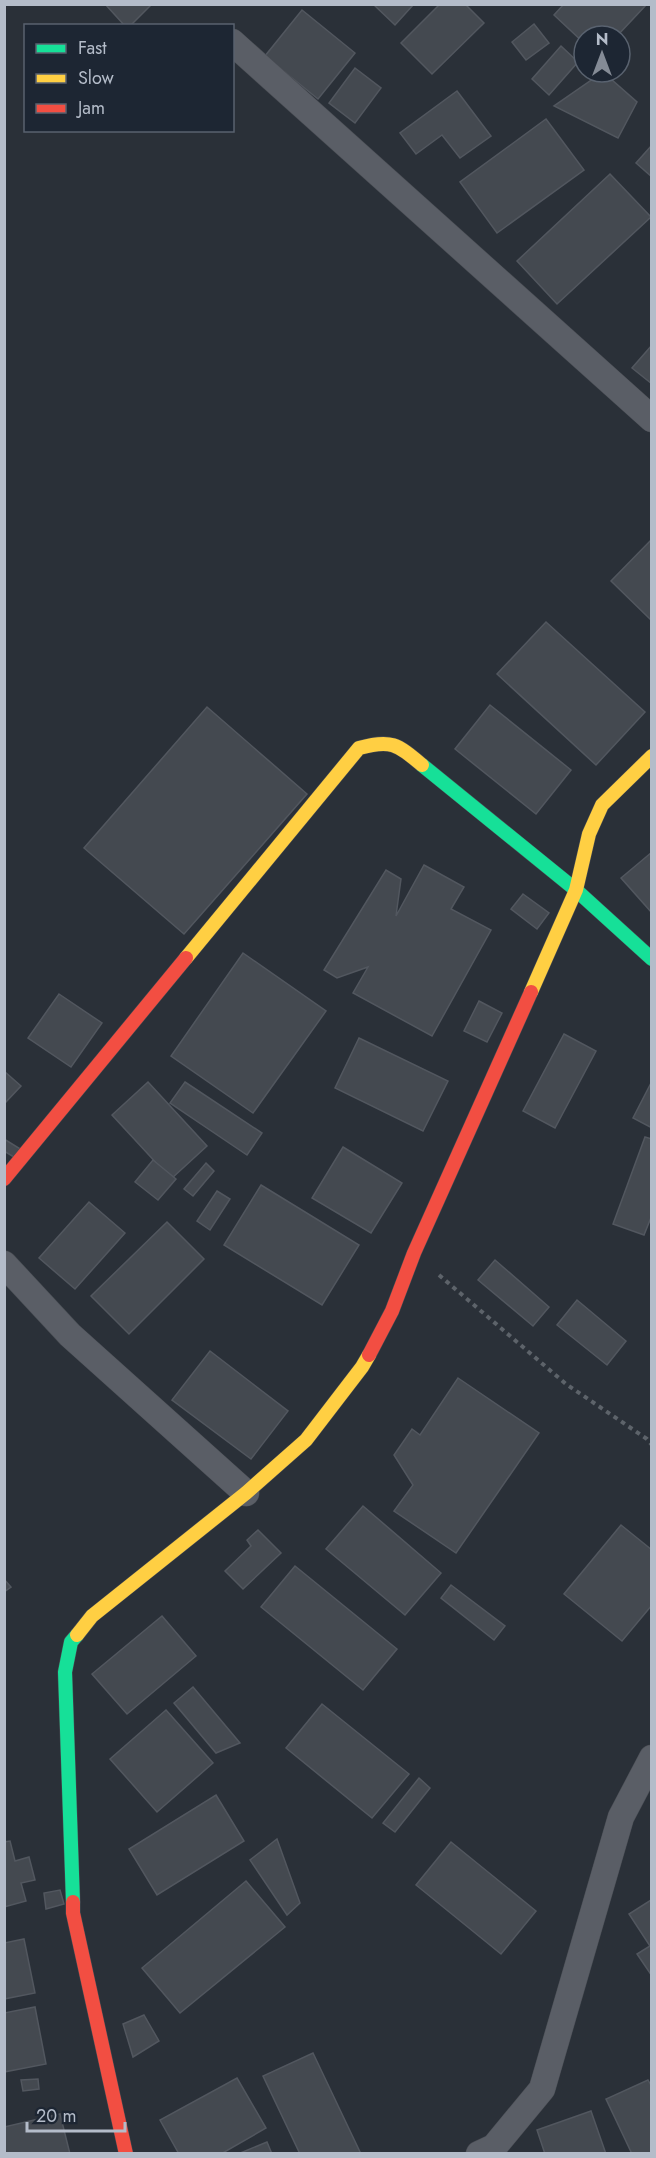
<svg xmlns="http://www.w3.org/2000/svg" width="656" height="2158" font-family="Jost,sans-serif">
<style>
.building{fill:#444950;stroke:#52575f;stroke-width:1.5}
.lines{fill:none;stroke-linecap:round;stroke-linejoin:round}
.street-casing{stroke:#484c53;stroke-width:27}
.fast-casing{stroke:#484c53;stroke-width:15}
.slow-casing{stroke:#484c53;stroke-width:15}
.jam-casing{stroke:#484c53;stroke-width:15}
.path{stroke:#5d636a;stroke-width:4;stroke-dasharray:4.5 4.5;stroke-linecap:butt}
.street{stroke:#5a5e66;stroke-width:26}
.fast{stroke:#16e098;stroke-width:14}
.slow{stroke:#ffcf43;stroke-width:14}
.jam{stroke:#f24e42;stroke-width:14}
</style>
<rect width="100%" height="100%" fill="#2a3038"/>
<g class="building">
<polygon points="105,4 152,4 130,26 125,26"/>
<polygon points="373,4 414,4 395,25"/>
<polygon points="440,4 465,4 484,23 432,74 401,43"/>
<polygon points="564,4 647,4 617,36 584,36 584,43 554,15"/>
<polygon points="302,10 355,53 318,99 265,56"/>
<polygon points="534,24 549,43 526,60 512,42"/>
<polygon points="561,46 578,62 549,95 532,79"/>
<polygon points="355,68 381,88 355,123 329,103"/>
<polygon points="603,72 637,102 618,138 554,106"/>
<polygon points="457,91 491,136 460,158 442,135 416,154 400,133"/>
<polygon points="546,119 584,170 497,233 460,182"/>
<polygon points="652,145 652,177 636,163"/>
<polygon points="610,174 651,217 557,304 517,261"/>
<polygon points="652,345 652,384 632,368"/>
<polygon points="651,540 652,541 651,620 611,581"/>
<polygon points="546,622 645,712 596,765 497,674"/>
<polygon points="490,705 571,770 536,814 455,749"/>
<polygon points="207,707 307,794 184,934 84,848"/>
<polygon points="652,852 652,913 621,878"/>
<polygon points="424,865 464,887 451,909 491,930 432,1036 353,993 368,967 337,978 324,970 386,870 401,879 396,916"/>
<polygon points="523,894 549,913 537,929 511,909"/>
<polygon points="243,953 326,1011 253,1113 171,1056"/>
<polygon points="59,994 102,1023 71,1067 28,1038"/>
<polygon points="479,1001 502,1013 487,1042 464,1031"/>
<polygon points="564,1034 596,1051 555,1128 523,1111"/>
<polygon points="359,1038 448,1081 423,1131 335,1088"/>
<polygon points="4,1071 21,1086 4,1104"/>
<polygon points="652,1081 652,1128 633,1118"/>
<polygon points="148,1082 207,1146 171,1179 112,1115"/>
<polygon points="185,1082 262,1133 247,1155 170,1103"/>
<polygon points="645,1137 652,1139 652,1215 644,1235 613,1224"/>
<polygon points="4,1139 22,1150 17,1159 4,1151"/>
<polygon points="343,1147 402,1183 371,1233 312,1198"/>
<polygon points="153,1160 176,1179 158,1200 135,1182"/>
<polygon points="206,1163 214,1171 193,1196 184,1189"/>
<polygon points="261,1185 359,1245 322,1305 224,1245"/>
<polygon points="217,1191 230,1199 210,1230 197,1221"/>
<polygon points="89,1202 125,1233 75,1289 39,1258"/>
<polygon points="167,1222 204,1259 129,1334 91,1296"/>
<polygon points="495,1260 549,1307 533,1326 478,1280"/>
<polygon points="577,1300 626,1341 607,1365 557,1325"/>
<polygon points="210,1351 288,1411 251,1459 172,1400"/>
<polygon points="458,1378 539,1433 456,1553 394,1511 413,1485 394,1455 412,1429 420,1435"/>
<polygon points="363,1506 441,1573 405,1615 326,1549"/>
<polygon points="621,1525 652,1550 652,1605 622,1641 564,1594"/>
<polygon points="258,1530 281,1553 243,1589 225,1571 251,1546 247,1540"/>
<polygon points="295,1566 397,1649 363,1690 261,1607"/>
<polygon points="4,1579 11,1587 4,1592"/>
<polygon points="451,1585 505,1626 494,1640 441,1598"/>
<polygon points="162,1616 196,1656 127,1714 92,1674"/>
<polygon points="193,1687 240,1743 216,1753 174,1703"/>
<polygon points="322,1704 409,1774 372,1818 286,1748"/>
<polygon points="166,1710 213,1763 157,1812 110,1759"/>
<polygon points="419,1778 430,1788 395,1832 383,1823"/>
<polygon points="216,1795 244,1841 157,1895 129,1849"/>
<polygon points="277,1839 300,1903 287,1915 250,1860"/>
<polygon points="10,1841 15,1861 29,1857 35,1880 21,1883 26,1901 4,1907 4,1842"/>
<polygon points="451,1842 536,1911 501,1954 416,1885"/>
<polygon points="246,1881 285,1927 180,2013 142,1968"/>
<polygon points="60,1890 64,1904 46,1909 44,1893"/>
<polygon points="651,1900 652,1900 652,1976 637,1954 650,1946 629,1914"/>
<polygon points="24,1939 35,1993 4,1999 4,1943"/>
<polygon points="35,2007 46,2064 4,2072 4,2013"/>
<polygon points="144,2015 159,2041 133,2057 123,2024"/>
<polygon points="313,2053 361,2154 300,2154 263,2076"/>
<polygon points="237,2078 266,2128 221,2154 179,2154 160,2120"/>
<polygon points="38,2079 39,2089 23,2091 21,2080"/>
<polygon points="648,2080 652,2087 652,2154 632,2154 606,2099"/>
<polygon points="591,2111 606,2154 545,2154 537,2130"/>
<polygon points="60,2114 70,2154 4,2154 4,2127"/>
<polygon points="267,2142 272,2154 238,2154"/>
</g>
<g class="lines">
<g class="street-casing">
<g id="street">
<polyline points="232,42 652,419"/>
<polyline points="4,1264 70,1335 246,1493"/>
<polyline points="479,2154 494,2147 542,2089 621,1817 652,1758"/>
</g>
</g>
<g class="fast-casing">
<g id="fast">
<polyline points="422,765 576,890 652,959"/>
<polyline points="73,1902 65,1672 71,1642 77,1635"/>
</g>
</g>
<g class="slow-casing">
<g id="slow">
<path d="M186 958 359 748C391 739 397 744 422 765"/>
<polyline points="531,992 576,890 589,834 602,805 652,756"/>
<polyline points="77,1635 92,1616 246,1493 306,1440 362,1367 369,1355"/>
</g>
</g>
<g class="jam-casing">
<g id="jam">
<polyline points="4,1179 186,958"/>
<polyline points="369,1355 392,1311 414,1253 531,992"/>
<polyline points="73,1902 73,1913 126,2154"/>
</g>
</g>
<polyline class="path" points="439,1275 566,1384 647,1439 652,1445"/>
<use href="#street" class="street"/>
<use href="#fast" class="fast"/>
<use href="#slow" class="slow"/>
<use href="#jam" class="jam"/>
</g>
<rect width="656" height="2158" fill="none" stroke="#b4bcc9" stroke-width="12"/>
<rect x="24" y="24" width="210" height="108" fill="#1d2633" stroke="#59626f" stroke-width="1.5"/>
<rect x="36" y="44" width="30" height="9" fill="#16e098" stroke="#59626f" stroke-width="1.5"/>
<text x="78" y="54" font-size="18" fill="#b4bcc9">Fast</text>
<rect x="36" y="74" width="30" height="9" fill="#ffcf43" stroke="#59626f" stroke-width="1.5"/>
<text x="78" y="84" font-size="18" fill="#b4bcc9">Slow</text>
<rect x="36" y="104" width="30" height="9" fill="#f24e42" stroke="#59626f" stroke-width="1.5"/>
<text x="78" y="114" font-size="18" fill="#b4bcc9">Jam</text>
<g transform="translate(602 54)"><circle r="28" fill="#1d2633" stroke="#59626f" stroke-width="1.5"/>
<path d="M0-4.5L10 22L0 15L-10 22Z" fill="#848b96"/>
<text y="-9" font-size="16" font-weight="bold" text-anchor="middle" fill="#b4bcc9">N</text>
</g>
<path d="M27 2122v9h98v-9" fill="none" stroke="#b4bcc9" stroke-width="3"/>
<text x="36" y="2122" font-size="18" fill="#b4bcc9" stroke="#1d2633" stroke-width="4.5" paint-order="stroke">20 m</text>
</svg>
